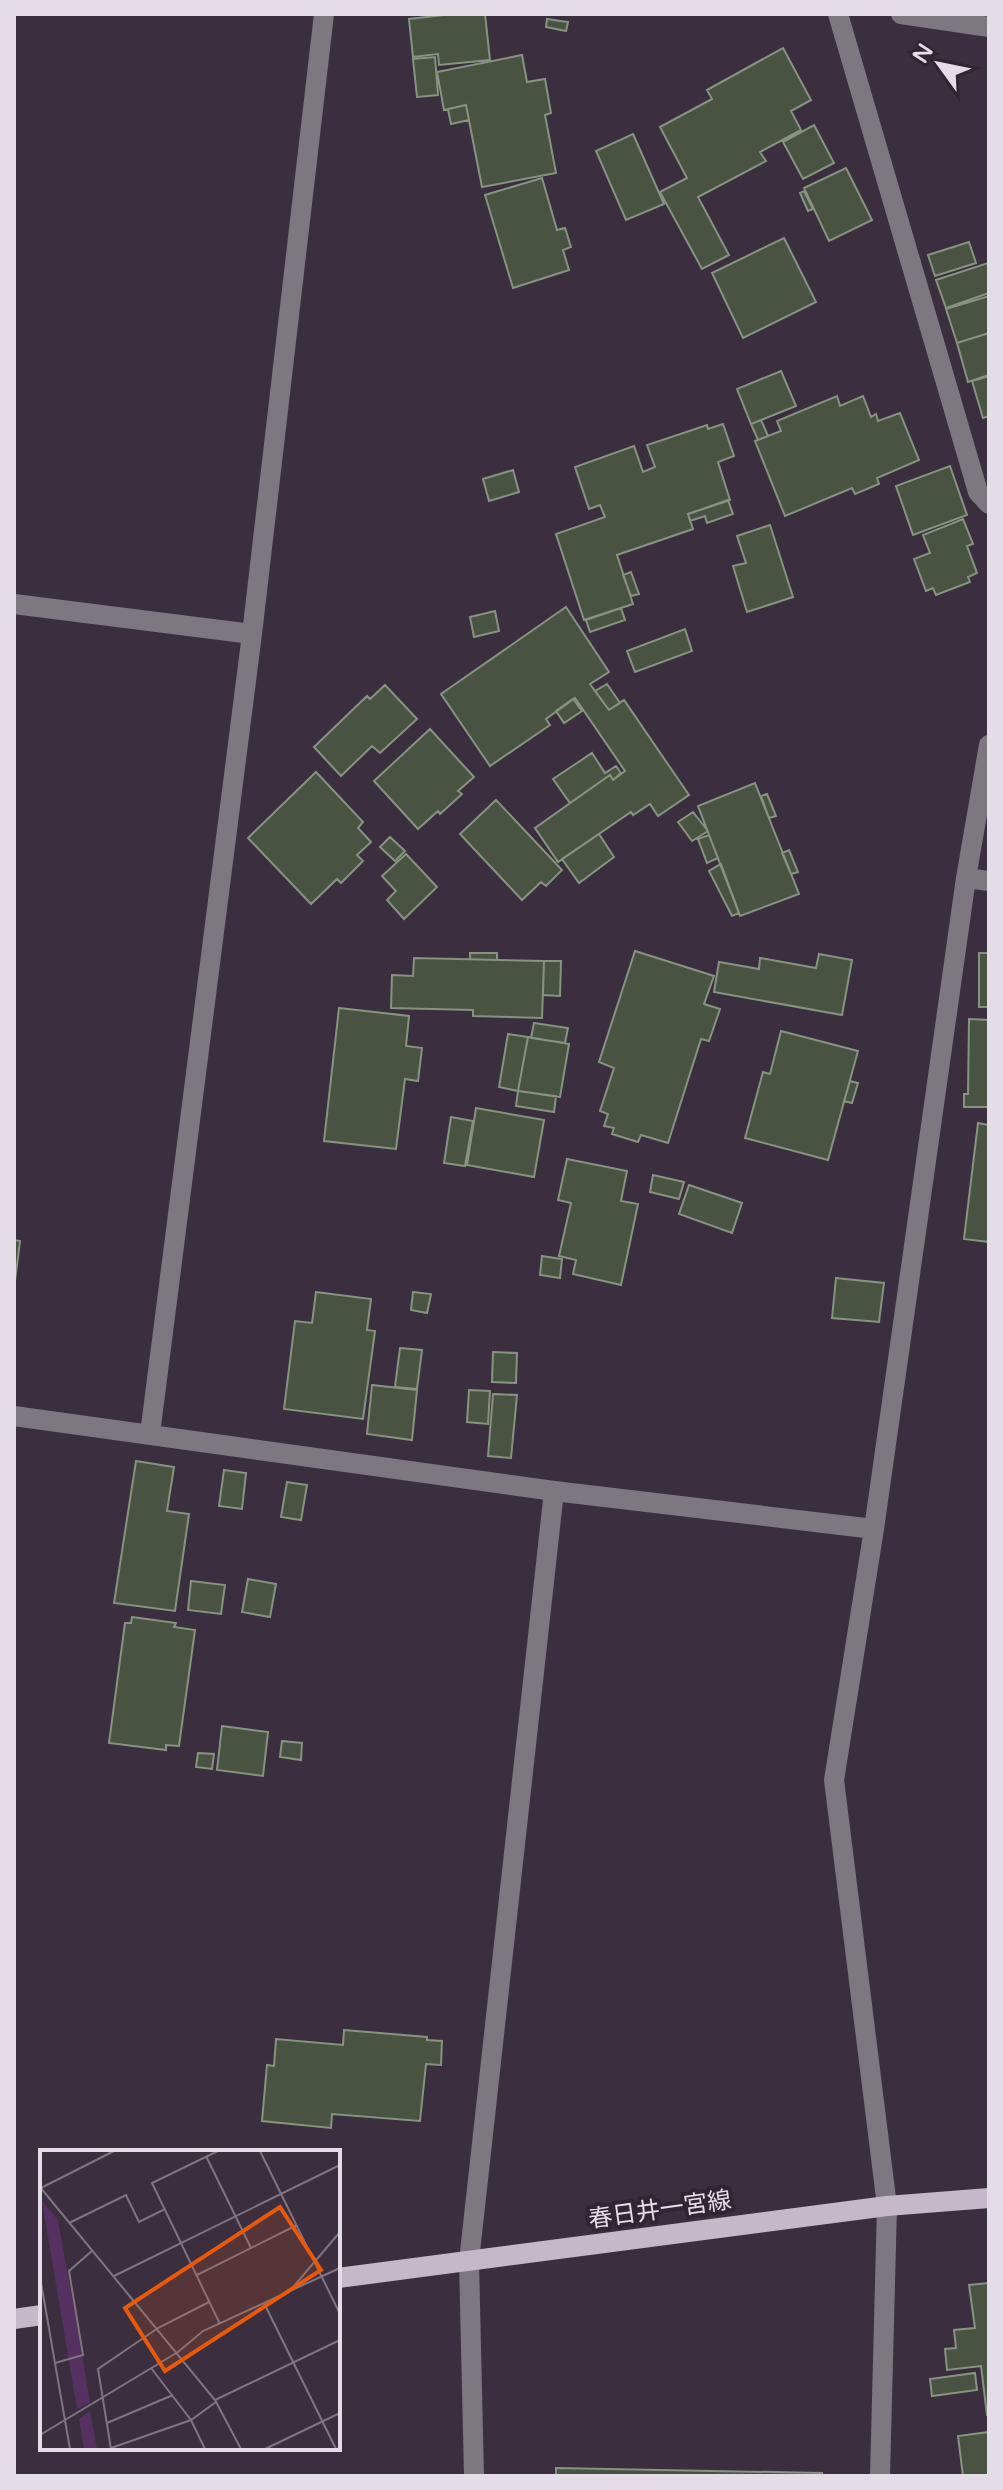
<svg xmlns="http://www.w3.org/2000/svg" width="1003" height="2490" font-family="'Varela Round','Noto Sans JP',sans-serif">
	<style>
		.building { fill: #485342; stroke: #869380; stroke-width: 2 }
		.lines { fill: none; stroke-linecap: round; stroke-linejoin: round }
		.minor { stroke: #7d777f; stroke-width: 20 }
		.major { stroke: #c5b9c9; stroke-width: 20 }
		.labels { text-anchor: middle; dominant-baseline: central; stroke-width: 8; stroke-linejoin: round; paint-order: stroke }
		.street-label { font-size: 24px; fill: #e4dce6; stroke: #312534 }
		.inset-road { fill: none; stroke: #7f7482; stroke-width: 2 }
		.view { fill: #e8590c; fill-opacity: 0.15; stroke: #e8590c; stroke-width: 4 }
		.inset-edge { fill: none; stroke: #e4dce6; stroke-width: 4 }
	</style>
	<rect width="100%" height="100%" fill="#3b2f3f"/>
	<path class="building" d="M453,14H485L490,60L439,65L438,54L413,57L409,19Z
		M547,19L568,22L566,31L546,27Z
		M783,48L811,100L791,111L801,130L760,152L766,161L698,197L729,255L702,269L660,192L687,178L660,127L712,99L707,90Z
		M522,55L527,82L545,79L551,113L545,115L556,173L482,187L466,105L444,110L437,72Z
		M435,57L438,95L417,97L413,59Z
		M466,105L469,120L451,124L448,109Z
		M814,125L834,163L803,179L783,142Z
		M633,134L664,204L626,220L596,151Z
		M846,168L872,220L829,241L804,188Z
		M542,178L557,230L565,228L571,247L563,250L569,270L513,288L485,195Z
		M804,191L813,209L808,211L800,193Z
		M784,238L816,302L743,338L712,273Z
		M969,242L976,263L935,276L928,255Z
		M988,263L989,293L946,308L936,280Z
		M989,296V333L957,343L946,309Z
		M989,333V375L968,382L957,343Z
		M781,371L796,406L751,424L737,389Z
		M989,376V416L983,418L972,381Z
		M837,396L840,406L863,396L871,417L876,414L878,421L900,413L919,460L877,478L879,484L855,494L852,488L785,516L755,441L781,431L777,421Z
		M761,420L768,436L758,440L751,424Z
		M723,424L734,456L718,462L730,500L688,514L693,529L617,555L633,604L584,620L556,534L605,517L600,505L589,509L575,467L634,446L643,472L655,467L647,445L707,425L708,429Z
		M950,466L967,515L913,535L896,486Z
		M513,470L519,492L489,501L483,479Z
		M728,500L733,514L707,523L705,516L690,521L688,514Z
		M963,519L973,544L967,546L977,573L968,577L970,582L936,595L933,588L926,591L914,559L930,553L923,535Z
		M770,525L793,597L747,612L733,566L746,563L737,536Z
		M631,572L639,594L631,596L623,575Z
		M566,607L609,672L590,684L609,710L624,700L689,795L658,816L650,804L633,815L631,812L558,862L535,828L610,775L613,780L625,771L575,698L546,719L550,725L490,766L441,694Z
		M621,608L625,620L590,632L586,620Z
		M495,611L499,631L474,637L470,617Z
		M685,629L692,651L635,672L627,651Z
		M607,684L620,703L609,710L595,691Z
		M385,685L417,719L380,753L372,746L341,776L314,747L367,696L370,699Z
		M573,699L582,711L564,723L556,711Z
		M430,729L474,777L458,791L462,794L440,814L438,811L418,829L374,781Z
		M592,753L605,773L616,766L621,773L613,780L610,775L570,803L553,779Z
		M316,772L363,822L358,828L371,842L357,855L363,861L341,883L337,879L311,904L248,838Z
		M755,783L799,894L740,916L698,806Z
		M767,794L776,816L769,818L761,796Z
		M496,800L562,870L546,886L541,882L522,900L460,834Z
		M693,812L708,831L692,841L678,822Z
		M599,834L614,857L579,883L562,859Z
		M709,835L718,858L707,863L698,839Z
		M390,837L405,851L395,861L380,847Z
		M789,850L798,872L791,874L782,853Z
		M406,854L437,887L404,919L387,900L396,891L382,876Z
		M721,864L739,913L732,916L709,871Z
		M635,951L714,976L704,1004L720,1009L709,1041L701,1039L668,1143L641,1135L638,1142L612,1134L614,1128L604,1126L608,1114L600,1111L614,1068L599,1062Z
		M470,953H497V960H470Z
		M979,953H989V1007H979Z
		M819,954L852,960L842,1015L714,992L719,962L759,969L760,958L816,968Z
		M414,958L544,961L542,1018L473,1016V1010L391,1008L392,975L413,976Z
		M544,961H561L560,996L543,995Z
		M339,1008L409,1016L406,1046L422,1048L418,1081L405,1079L396,1149L324,1141Z
		M969,1019L989,1020V1107H964V1094H968Z
		M534,1023L568,1028L565,1043L531,1038Z
		M781,1031L858,1051L828,1160L745,1138L763,1072L770,1074Z
		M508,1034L528,1037L518,1091L499,1087Z
		M528,1037L569,1044L560,1097L518,1091Z
		M850,1081L858,1083L852,1103L844,1101Z
		M518,1091L556,1096L554,1112L516,1106Z
		M476,1108L544,1120L534,1177L467,1165Z
		M451,1117L473,1121L465,1166L444,1163Z
		M978,1123L989,1125V1242L964,1239Z
		M567,1159L627,1171L621,1201L638,1204L621,1285L573,1274L576,1260L559,1256L571,1203L558,1200Z
		M653,1175L684,1182L679,1199L650,1192Z
		M689,1185L742,1203L732,1233L679,1214Z
		M14,1240L20,1241L14,1289Z
		M542,1256L562,1259L560,1278L540,1275Z
		M836,1278L884,1283L879,1322L832,1318Z
		M316,1292L371,1299L367,1330L375,1331L363,1419L284,1409L295,1321L312,1323Z
		M413,1292L431,1294L427,1313L411,1310Z
		M400,1348L422,1350L417,1389L395,1387Z
		M493,1352L517,1353L516,1383L492,1382Z
		M372,1385L417,1390L412,1440L367,1434Z
		M469,1390L490,1391L488,1424L467,1422Z
		M493,1394L517,1395L511,1458L488,1456Z
		M136,1461L174,1467L167,1511L189,1514L175,1611L114,1603Z
		M224,1470L246,1473L242,1509L219,1506Z
		M287,1482L307,1485L301,1520L281,1517Z
		M248,1579L276,1584L270,1617L242,1612Z
		M191,1581L225,1585L221,1614L188,1610Z
		M132,1617L176,1623L174,1627L195,1630L179,1746L166,1745V1750L109,1743L125,1623H131Z
		M222,1726L268,1732L263,1776L217,1770Z
		M282,1741L302,1743L301,1760L280,1757Z
		M198,1753L214,1754L212,1769L196,1767Z
		M344,2030L427,2037V2040L442,2041L441,2065L426,2064L420,2121L332,2114L331,2128L262,2121L267,2065L274,2066L276,2039L343,2045Z
		M989,2283V2415H987L981,2366L947,2370L945,2349L956,2348L954,2330L975,2328L969,2285Z
		M975,2373L977,2390L932,2396L930,2379Z
		M989,2432V2476H963L958,2436Z
		M556,2468L822,2473V2476H556Z"/>
	<g class="lines">
		<path class="minor" d="M838,14L978,492L989,504
			M901,14L989,27
			M14,604L252,634
			M966,878L989,881
			M14,1416L554,1491L874,1529
			M150,1434L252,634L324,14
			M474,2476L469,2261L554,1491
			M880,2476L887,2206L834,1780L874,1529L966,878L989,745"/>
		<path class="major" d="M338,2278L887,2206L989,2198
			M14,2319L42,2315"/>
	</g>
	<g class="labels">
		<g class="street-label">
			<text transform="translate(660 2210) rotate(-8)">春日井一宮線</text>
		</g>
	</g>
	<g transform="translate(40 2150)">
		<rect width="300" height="300" fill="#3b2f3f"/>
		<path d="M2,51L18,70L44,215L50,253L37,259ZM50,261L57,299H44L39,269Z" fill="#553060"/>
		<path class="inset-road" d="M1,1V38M178,1L112,33L180,174M220,1L300,164M166,6L211,98M0,37L175,250L201,299M1,38L74,1M29,73L86,45L99,72L125,59M157,125L257,75M74,126L300,15M0,127L30,299M248,143L300,82M224,153L296,299M15,213L43,205L29,121L53,100M111,218L151,270L165,299M175,250L300,190M67,273L133,245M0,285L138,202L163,181L300,118M71,298L151,270L176,252M71,299L58,219L118,178L169,152M225,299L300,263"/>
		<path class="view" d="M240,57L281,120L125,221L85,158Z"/>
		<rect width="300" height="300" class="inset-edge"/>
	</g>
	<rect width="1003" height="2490" fill="none" stroke="#e4dce6" stroke-width="32"/>
	<g transform="translate(939 64) rotate(303)" stroke="#312534" stroke-width="6" paint-order="stroke">
	<path d="M0-6L14 30L0 20L-14 30Z" fill="#e4dce6"/>
	<text y="-12" font-size="22" font-weight="bold" text-anchor="middle" fill="#e4dce6">N</text>
	</g>
</svg>
